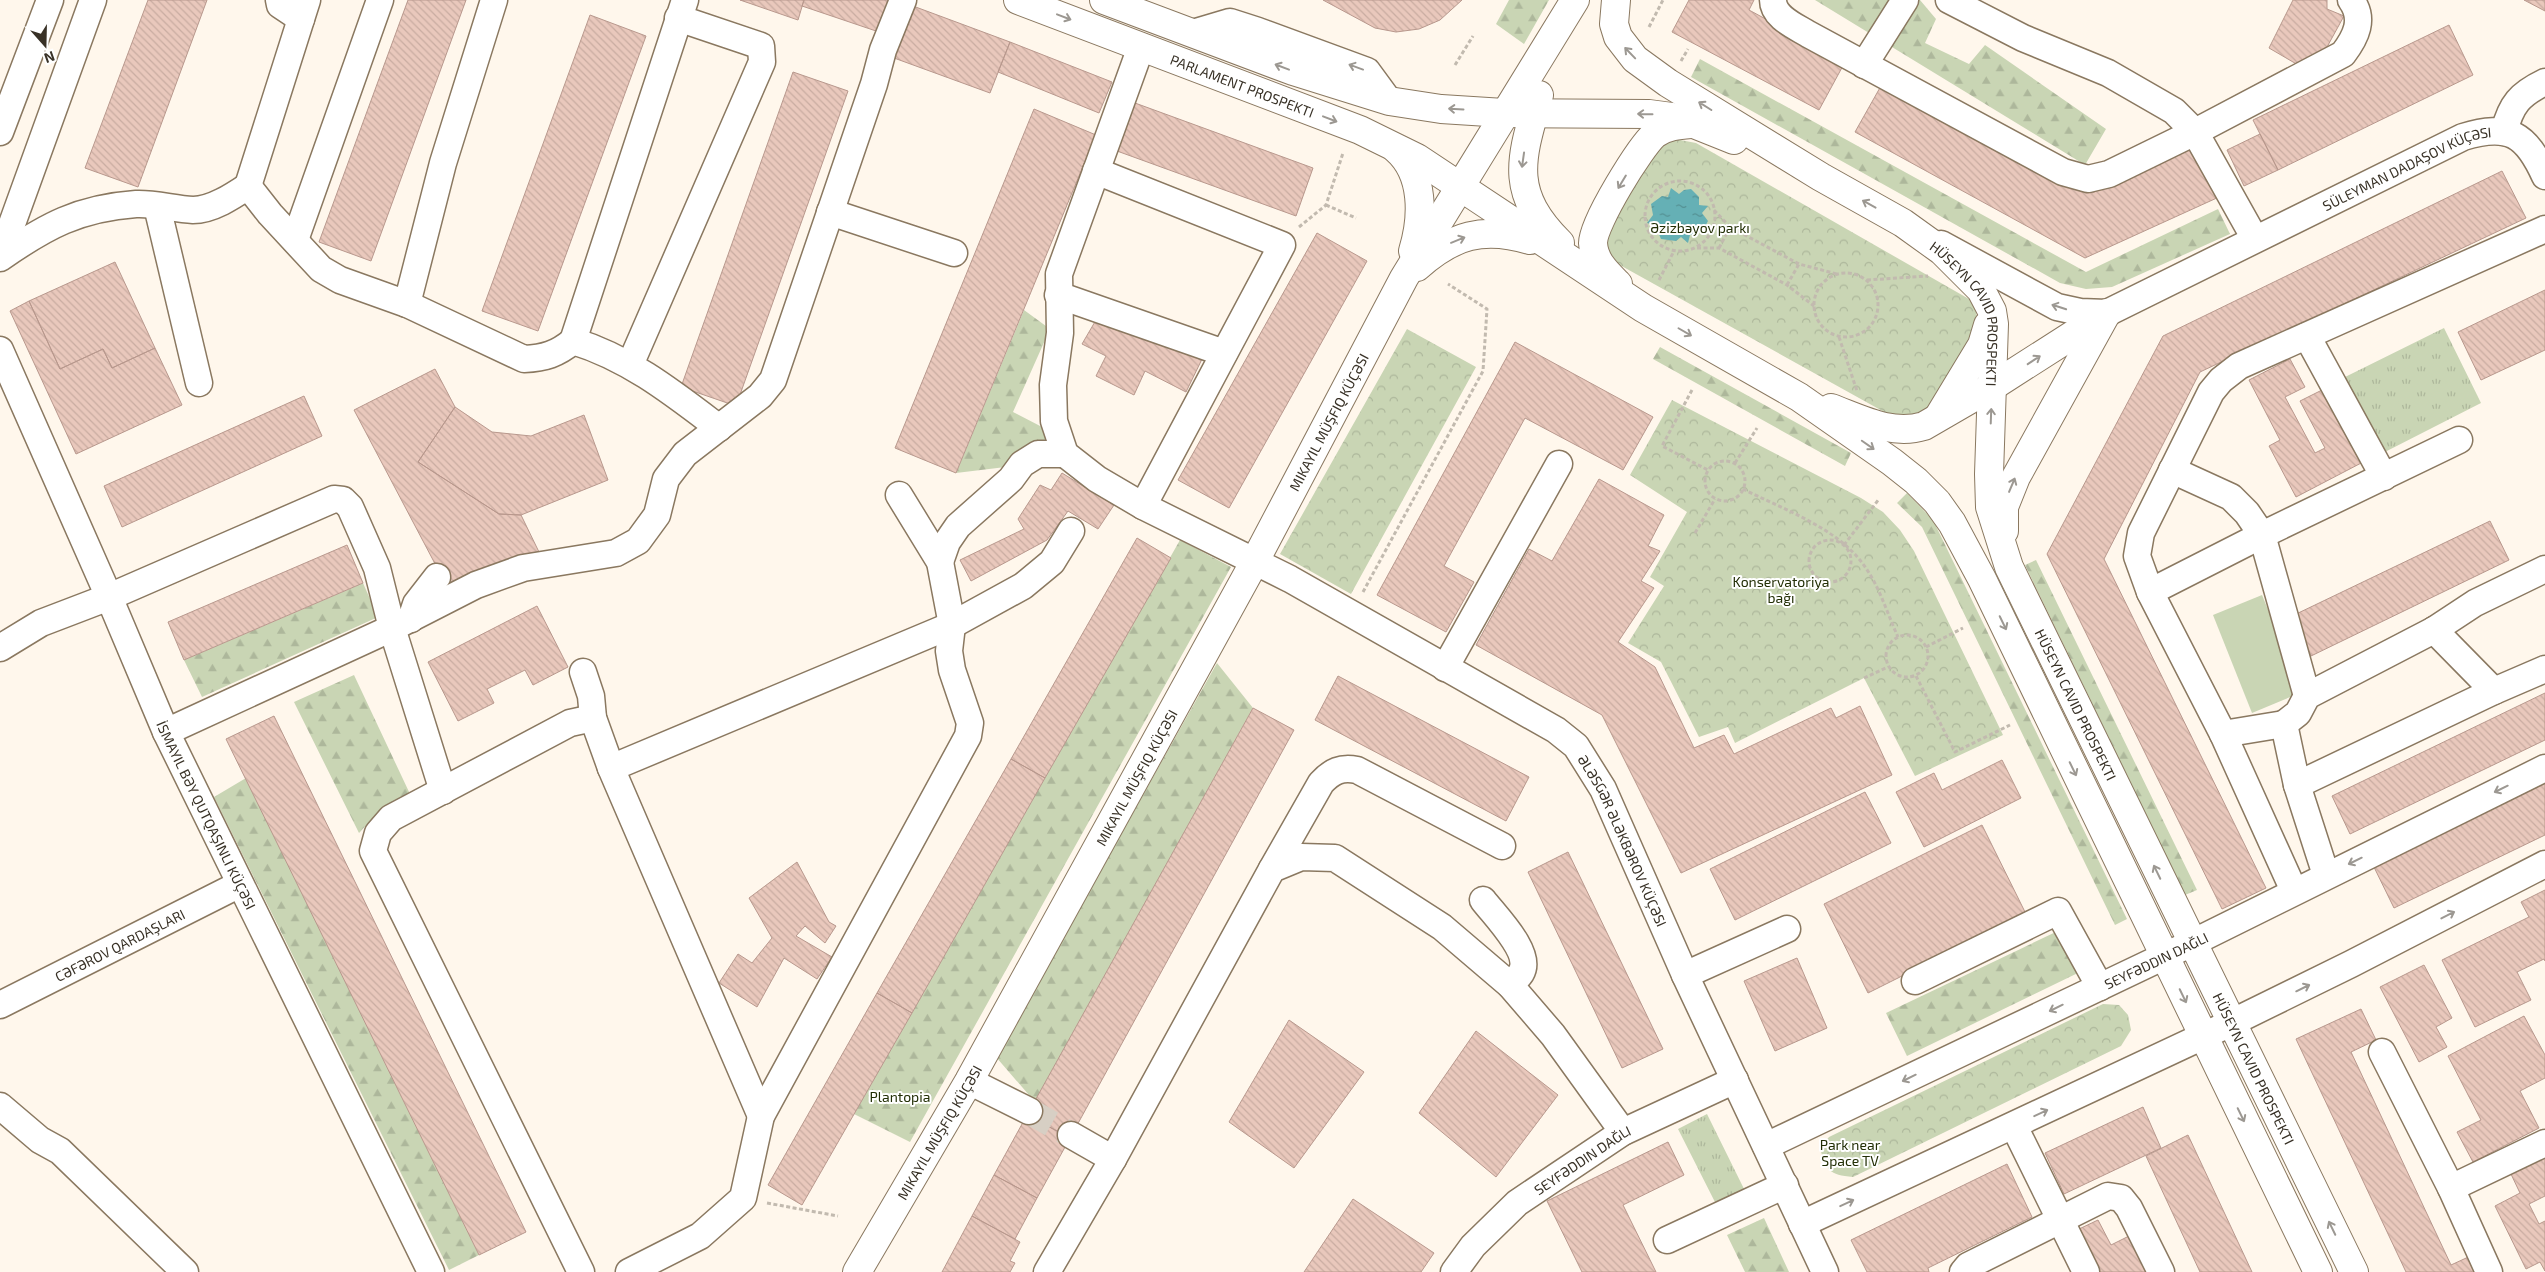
<svg xmlns="http://www.w3.org/2000/svg" width="2545" height="1272" font-family="'Exo 2',sans-serif">
	<style>
		.grass { fill: url(#grass-tufts) }
		.forest { fill: url(#forest-firs) }
		.park { fill: url(#park-crowns) }
		.garden { fill: #c9d5b4 }
		.water { fill: url(#water-ripples) }
		.building { fill: url(#building-back-hatch); stroke: #b8988d }
		.lines { fill: none; stroke-linecap: round; stroke-linejoin: round }
		.minor-tunnel { stroke: #d7cfc4; stroke-width: 26; stroke-dasharray: 26 13; stroke-linecap: butt }
		.minor-casing { stroke: #8a7860; stroke-width: 29 }
		.major-casing { stroke: #8a7860; stroke-width: 30 }
		.path { stroke: #c2baaf; stroke-width: 3; stroke-dasharray: 4 2.5; stroke-linecap: butt }
		.minor { stroke: #fff; stroke-width: 26 }
		.major { stroke: #fff; stroke-width: 28 }
		.oneway { stroke: #9c9892 }
		.labels { text-anchor: middle; dominant-baseline: central; stroke-width: 4; stroke-linejoin: round; paint-order: stroke }
		.street-label { font-size: 14px; fill: #383126; stroke: #fff }
		.park-label { font-size: 14px; fill: #222e05; stroke: #fff }
	</style>
	<defs>
		<pattern id="grass-tufts" width="24" height="20" patternUnits="userSpaceOnUse" patternTransform="scale(1.25)"><rect width="24" height="20" fill="#c9d5b4"/><path d="M3 7l-1-3M5 7V3M7 7l1-3M15 17l-1-3M17 17v-4M19 17l1-3" fill="none" stroke="#adb79b"/></pattern>
		<pattern id="forest-firs" width="22" height="20" patternUnits="userSpaceOnUse" patternTransform="scale(1.25)"><rect width="22" height="20" fill="#c9d5b4"/><path d="M5 1l3.5 6h-7zM16 11l3.5 6h-7z" fill="#adb79b"/></pattern>
		<pattern id="park-crowns" width="20" height="18" patternUnits="userSpaceOnUse" patternTransform="scale(1.25)"><rect width="20" height="18" fill="#c9d5b4"/><path d="M2 6a3 3 0 1 1 6 0M12 15a3 3 0 1 1 6 0" fill="none" stroke="#adb79b"/></pattern>
		<pattern id="water-ripples" width="26" height="14" patternUnits="userSpaceOnUse" patternTransform="scale(1.25)"><rect width="26" height="14" fill="#65b0b5"/><path d="M2 4q2-2 4 0t4 0M15 11q2-2 4 0t4 0" fill="none" stroke="#549093"/></pattern>
		<pattern id="building-back-hatch" width="6" height="6" patternUnits="userSpaceOnUse" patternTransform="scale(1.25)"><rect width="6" height="6" fill="#e9c8bc"/><path d="M-1 5l2 2M0 0l6 6M5-1l2 2" fill="none" stroke="#c9aca1"/></pattern>
	</defs>
	<rect width="100%" height="100%" fill="#fff7ec"/>
	<path class="grass" d="M2444,328L2481,403L2381,454L2341,379Z
		M1707,1114L1748,1197L1719,1210L1678,1129Z"/>
	<path class="forest" d="M1509,0H1549L1524,44L1496,24Z
		M1815,0H1920L1936,19L1925,43L1969,64L1985,45L2106,129L2085,165Z
		M1700,59L2086,272L2218,209L2230,234L2112,287L2086,289L2060,283L1691,77Z
		M1024,310L1050,329L1013,412L1044,428L1056,461L956,473Z
		M1660,347L1851,453L1845,466L1653,359Z
		M1907,493L1933,520L2127,919L2115,925L1922,527L1897,503Z
		M1180,540L1231,567L910,1142L854,1114Z
		M2036,560L2197,890L2185,895L2025,565Z
		M363,583L378,617L202,697L184,660Z
		M1217,663L1253,708L1035,1102L996,1057Z
		M354,675L410,794L384,806L359,833L294,702Z
		M246,778L479,1255L449,1270L214,797Z
		M2060,930L2082,971L1907,1056L1886,1013Z
		M1764,1218L1789,1272H1745L1727,1235Z"/>
	<path class="park" d="M1675,139L1696,143L1969,299L1976,310L1978,330L1931,409L1920,415L1895,418L1618,264L1607,249L1605,239L1653,151L1659,145Z
		M1407,329L1476,367L1351,594L1280,554Z
		M1672,400L1861,498L1883,512L1900,530L1914,551L2003,735L1915,776L1864,678L1735,743L1728,727L1699,737L1661,662L1628,643L1664,586L1650,577L1687,512L1630,475Z
		M2103,1004L2119,1005L2128,1015L2131,1030L2121,1046L1853,1177C1829,1175 1826,1170 1820,1148L1829,1137Z"/>
	<path class="garden" d="M2262,595L2302,692L2252,713L2213,615Z"/>
	<path class="water" d="M1671,188L1679,194L1684,190L1691,189L1699,197V205L1708,206L1702,213L1708,221L1702,232L1690,235L1688,243L1681,237L1676,241L1661,239L1655,225L1647,223L1653,215L1651,204L1662,196L1668,197Z"/>
	<path class="building" d="M148,0H207L138,187L85,168Z
		M408,0H466L371,261L319,242Z
		M740,0H804L798,20Z
		M804,0H893L882,33L802,6Z
		M1323,0H1462L1440,20L1419,29L1396,32L1375,28Z
		M1689,0H1754L1749,10L1845,62L1819,110L1672,32Z
		M2293,0H2327V9L2344,16L2321,58L2305,69L2269,48Z
		M2524,0H2545V11Z
		M913,6L1010,42L990,93L894,58Z
		M590,15L646,36L538,331L482,311Z
		M2449,25L2473,75L2278,170L2253,120Z
		M1010,42L1112,82L1099,113L998,72Z
		M793,72L848,91L736,406L681,387Z
		M1886,77L2092,193L2194,147L2219,197L2085,258L1855,132Z
		M1135,103L1313,168L1296,216L1117,151Z
		M1034,109L1096,135L956,473L895,448Z
		M2260,134L2278,170L2244,186L2227,150Z
		M2502,171L2526,218L2200,372L2104,559L2266,888L2222,909L2047,554L2163,336Z
		M1317,233L1367,261L1229,508L1178,480Z
		M115,262L155,348L112,368L103,349L60,369L29,301Z
		M2545,290V350L2481,380L2458,332Z
		M29,301L60,369L103,349L112,368L155,348L182,405L76,454L10,311Z
		M1096,320L1204,355L1186,392L1145,371L1134,395L1096,376L1106,356L1082,344Z
		M1515,342L1653,417L1623,470L1525,418L1444,566L1474,582L1446,632L1377,595Z
		M2290,359L2305,387L2285,397L2315,453L2325,448L2300,401L2326,388L2365,461L2296,497L2269,446L2280,440L2249,380Z
		M435,369L455,407L418,462L499,514L521,515L539,552L452,596L354,410Z
		M304,396L322,436L122,527L104,486Z
		M455,407L492,432L531,436L584,415L608,480L521,515L499,514L418,462Z
		M1062,473L1114,505L1098,529L1068,511L1047,540L971,581L960,560L1024,529L1018,519L1040,485L1051,490Z
		M1599,479L1664,515L1648,546L1660,551L1641,581L1654,588L1618,642L1655,667L1694,748L1724,735L1734,754L1831,708L1836,718L1860,706L1892,775L1681,873L1602,715L1476,645L1529,549L1552,561Z
		M2490,521L2509,560L2311,656L2292,616Z
		M1137,538L1171,558L1045,778L1011,759Z
		M347,545L363,583L184,660L168,622Z
		M537,606L568,667L533,685L525,670L487,689L494,703L458,721L428,662Z
		M1338,676L1529,777L1506,821L1315,720Z
		M2545,693V740L2350,834L2332,796Z
		M1253,708L1294,730L1070,1138L1027,1115Z
		M274,716L526,1232L479,1255L226,739Z
		M1011,759L1045,778L912,1013L877,993Z
		M2002,760L2021,798L1924,847L1896,792L1934,773L1942,790Z
		M2545,779V835L2394,908L2372,863Z
		M1865,792L1891,843L1735,920L1710,869Z
		M1982,825L2026,914L1868,993L1824,904Z
		M1568,852L1663,1049L1622,1068L1528,872Z
		M797,862L829,922L836,926L825,943L805,926L796,936L832,957L817,979L784,958L757,1007L719,983L738,954L752,963L772,938L749,898Z
		M2545,890V961L2544,959L2517,972L2531,1000L2475,1027L2442,960L2529,917L2521,902Z
		M1797,958L1827,1028L1775,1051L1744,981Z
		M2424,965L2452,1018L2436,1027L2447,1047L2419,1062L2380,987Z
		M877,993L912,1013L802,1205L768,1185Z
		M2361,1009L2376,1040L2351,1052L2451,1265L2477,1253L2486,1272H2406L2296,1039Z
		M2524,1016L2545,1055V1078L2520,1091L2539,1128L2473,1162L2457,1132L2481,1120L2448,1056Z
		M1289,1020L1364,1072L1294,1168L1229,1122Z
		M1476,1031L1558,1095L1496,1177L1419,1113Z
		M2143,1107L2161,1148L2064,1194L2045,1153Z
		M1027,1115L1070,1138L1037,1198L994,1175Z
		M2188,1135L2252,1272H2200L2146,1156Z
		M1668,1142L1684,1175L1623,1205L1656,1272H1582L1547,1201Z
		M2545,1155V1196L2529,1204L2539,1224L2545,1221V1271L2540,1262L2526,1269L2495,1206L2520,1193L2510,1172Z
		M2007,1164L2032,1217L1928,1268L1929,1272H1867L1851,1240Z
		M994,1175L1037,1198L1015,1239L972,1216Z
		M1353,1199L1434,1253L1421,1272H1304Z
		M972,1216L1020,1242L1010,1261L1015,1263L1010,1272H942Z
		M2098,1220L2111,1245L2129,1236L2147,1272H2098L2077,1230Z"/>
	<g class="lines">
		<path class="minor-tunnel" d="M1029,1111L1071,1135"/>
		<g class="minor-casing">
			<g id="minor">
				<path d="M279,0L280,5L301,19"/>
				<path d="M1773,0C1773,17 1795,26 1808,34L2063,172L2088,179L2109,174L2195,132L2343,54C2356,37 2365,19 2351,0"/>
				<path d="M1949,0L2023,38L2108,73L2174,111L2195,132L2255,239"/>
				<path d="M1193,33L1230,22L1258,31L1367,71L1389,101"/>
				<path id="s1" d="M1141,47L1059,274L1060,333L1053,385L1054,421L1065,454L1097,479L1143,506L1290,579L1556,730L1576,746L1603,789L1685,975L1825,1272"/>
				<path d="M1864,65L1905,0"/>
				<path d="M0,132L50,0"/>
				<path d="M2504,132C2511,104 2520,94 2545,82"/>
				<path d="M1096,171L1282,245L1143,506"/>
				<path d="M248,186L307,0"/>
				<path d="M157,206L199,383"/>
				<path d="M830,212L954,253"/>
				<path d="M295,240L380,0"/>
				<path id="s2" d="M1941,244L2057,307L2080,312L2107,313L2463,137C2509,123 2526,134 2545,176"/>
				<path d="M0,257L93,0"/>
				<path d="M0,258C46,226 79,208 136,204C154,203 174,209 193,210C212,210 233,196 248,186L270,214L321,269L340,280L407,304L524,359C545,358 557,354 573,341C629,358 673,393 719,428"/>
				<path d="M1058,295L1224,353"/>
				<path d="M407,304L443,163L494,0"/>
				<path d="M2307,336L2384,477"/>
				<path d="M573,341L685,0"/>
				<path id="s3" d="M0,350L109,597L166,732L431,1272"/>
				<path d="M630,365L762,62L761,46L678,18"/>
				<path d="M2172,470L2231,497L2247,513L2262,535L2307,696"/>
				<path d="M940,562L947,542L958,526L1011,479L1022,464L1038,454H1065"/>
				<path d="M2150,592L2262,535L2459,440"/>
				<path d="M411,619L416,604L437,577"/>
				<path d="M2434,630L2494,691"/>
				<path d="M0,648L41,623L109,597L334,499L343,500L350,507L377,568L392,628L443,791"/>
				<path d="M1445,668L1559,464"/>
				<path d="M583,672L591,696L593,718L611,768L761,1116"/>
				<path d="M166,732L392,628L476,585L523,568L616,553L638,541L657,515L666,479L685,454L760,396L773,380L874,84L883,50L903,0"/>
				<path d="M2223,734L2284,724"/>
				<path d="M611,768L952,625L1023,586L1052,562L1071,531"/>
				<path d="M2297,785L2284,724L2298,713L2307,696L2434,630L2475,603L2545,569"/>
				<path d="M1272,869L1321,783C1332,771 1341,767 1357,770L1502,846"/>
				<path d="M2326,875L2297,785L2494,691L2545,669"/>
				<path d="M2294,891L2223,734L2150,592L2137,556L2141,533L2211,392L2221,380L2239,366L2545,229"/>
				<path d="M1483,900C1495,916 1533,953 1521,973C1518,978 1513,981 1510,985"/>
				<path d="M1685,975L1787,929"/>
				<path d="M1915,981L2058,911L2100,987"/>
				<path id="s4" d="M0,1005L240,884"/>
				<path d="M2382,1052L2451,1188L2489,1272"/>
				<path d="M969,1081L1029,1111"/>
				<path d="M0,1106L40,1140L60,1151L185,1272"/>
				<path d="M2014,1126L2086,1272"/>
				<path d="M1071,1135L1113,1159"/>
				<path id="s5" d="M1766,1146L2192,943L2545,768"/>
				<path d="M2451,1188L2545,1143"/>
				<path d="M1802,1224L2231,1023L2351,964L2545,864"/>
				<path d="M1667,1240L1785,1185"/>
				<path d="M581,1272L373,851L378,833L391,818L570,723L593,718"/>
				<path d="M629,1272L700,1236L743,1198L761,1116L968,736L970,723L952,670L949,651L952,625L940,562L899,495"/>
				<path d="M1047,1272L1113,1159L1272,869L1301,857L1335,858L1442,927L1510,985L1553,1035L1623,1132"/>
				<path id="s6" d="M1454,1272L1473,1246L1517,1203L1623,1132L1735,1080"/>
				<path d="M1963,1272L1968,1266L2108,1196L2121,1198L2129,1208L2161,1272"/>
			</g>
		</g>
		<g class="major-casing">
			<g id="major">
				<path id="s7" d="M1018,0L1360,130L1417,158L1643,308L1799,397L1892,462L1916,481L1937,502L1952,523L1982,579L2318,1272"/>
				<path d="M1104,0L1293,71L1389,101L1441,109L1504,113L1649,114L1679,118L1734,140"/>
				<path id="s8" d="M1616,0L1614,24L1618,37L1635,59L1668,83L1821,177L1903,223L1942,251L1981,290L1992,311L1994,324L1989,474L1990,507L2009,567L2354,1272"/>
				<path d="M1539,95C1521,159 1508,191 1560,243"/>
				<path d="M1396,149C1425,174 1423,218 1413,251"/>
				<path d="M1417,267C1453,235 1483,226 1530,240"/>
				<path d="M1618,284C1606,272 1594,261 1593,243C1593,223 1640,147 1655,134C1666,126 1679,125 1691,124"/>
				<path d="M1831,408C1861,419 1892,436 1924,426L1993,386L2107,313"/>
				<path d="M1939,416L1982,345L1988,325"/>
				<path d="M2004,531V507L2016,477L2105,316"/>
				<path id="s9" d="M857,1272L969,1081L1255,561L1404,278L1575,0"/>
			</g>
		</g>
		<path class="path" d="M1649,27L1663,0
			M1681,61L1688,49
			M1455,65L1473,36
			M1645 216a35 35 0 1 1 70 0a35 35 0 1 1-70 0Z
			M1326,205L1356,218
			M1714,210L1730,227L1799,264L1837,274
			M1299,227L1326,205L1343,153
			M1697,248H1719L1787,285L1814,306
			M1719,248L1730,227
			M1814 305a32 32 0 1 1 64 0a32 32 0 1 1-64 0Z
			M1659,280L1674,251
			M1867,280L1928,276
			M1787,285L1799,264
			M1839,337L1857,391
			M1692,390L1662,446L1708,470
			M1705 481a20 20 0 1 1 40 0a20 20 0 1 1-40 0Z
			M1735,463L1757,428
			M1743,489C1782,509 1836,527 1863,564C1879,585 1887,613 1898,637
			M1695,533L1715,499
			M1809 561a21 21 0 1 1 42 0a21 21 0 1 1-42 0Z
			M1844,545L1879,499
			M1363,592L1483,371L1487,309L1448,284
			M1886 656a21 21 0 1 1 42 0a21 21 0 1 1-42 0Z
			M1926,647L1963,628
			M1916,676L1955,752L2010,725
			M1864,678L1888,667
			M767,1203L838,1216"/>
		<use href="#minor" class="minor"/>
		<use href="#major" class="major"/>
	</g>
	<defs><path id="oneway-shaft" d="M-6 0H5M1.5-3L5.5 0L1.5 3" fill="none" stroke-width="1.6" stroke-linecap="round" stroke-linejoin="round" transform="scale(1.25)"/></defs>
	<g class="oneway">
		<use href="#oneway-shaft" transform="translate(1064 17) rotate(21)"/>
		<use href="#oneway-shaft" transform="translate(1630 53) rotate(-134)"/>
		<use href="#oneway-shaft" transform="translate(1282 67) rotate(-159)"/>
		<use href="#oneway-shaft" transform="translate(1356 67) rotate(-160)"/>
		<use href="#oneway-shaft" transform="translate(1705 106) rotate(-148)"/>
		<use href="#oneway-shaft" transform="translate(1456 109) rotate(-177)"/>
		<use href="#oneway-shaft" transform="translate(1645 114) rotate(-179)"/>
		<use href="#oneway-shaft" transform="translate(1330 119) rotate(21)"/>
		<use href="#oneway-shaft" transform="translate(1523 160) rotate(98)"/>
		<use href="#oneway-shaft" transform="translate(1622 182) rotate(121)"/>
		<use href="#oneway-shaft" transform="translate(1869 204) rotate(-151)"/>
		<use href="#oneway-shaft" transform="translate(1458 240) rotate(-22)"/>
		<use href="#oneway-shaft" transform="translate(2059 307) rotate(-162)"/>
		<use href="#oneway-shaft" transform="translate(1685 332) rotate(30)"/>
		<use href="#oneway-shaft" transform="translate(2034 360) rotate(-33)"/>
		<use href="#oneway-shaft" transform="translate(1991 416) rotate(-88)"/>
		<use href="#oneway-shaft" transform="translate(1868 445) rotate(35)"/>
		<use href="#oneway-shaft" transform="translate(2012 485) rotate(-67)"/>
		<use href="#oneway-shaft" transform="translate(2003 623) rotate(64)"/>
		<use href="#oneway-shaft" transform="translate(2073 769) rotate(64)"/>
		<use href="#oneway-shaft" transform="translate(2501 789) rotate(154)"/>
		<use href="#oneway-shaft" transform="translate(2355 861) rotate(154)"/>
		<use href="#oneway-shaft" transform="translate(2157 872) rotate(-116)"/>
		<use href="#oneway-shaft" transform="translate(2448 915) rotate(-27)"/>
		<use href="#oneway-shaft" transform="translate(2303 988) rotate(-26)"/>
		<use href="#oneway-shaft" transform="translate(2183 996) rotate(64)"/>
		<use href="#oneway-shaft" transform="translate(2056 1008) rotate(154)"/>
		<use href="#oneway-shaft" transform="translate(1909 1078) rotate(154)"/>
		<use href="#oneway-shaft" transform="translate(2041 1113) rotate(-25)"/>
		<use href="#oneway-shaft" transform="translate(2241 1115) rotate(64)"/>
		<use href="#oneway-shaft" transform="translate(1847 1203) rotate(-25)"/>
		<use href="#oneway-shaft" transform="translate(2332 1228) rotate(-116)"/>
	</g>
	<g class="labels">
		<g class="street-label">
			<text stroke="none"><textPath href="#s7" startOffset="240">PARLAMENT PROSPEKTI</textPath></text>
			<text stroke="none"><textPath href="#s2" startOffset="516">SÜLEYMAN DADAŞOV KÜÇƏSI</textPath></text>
			<text stroke="none"><textPath href="#s8" startOffset="499">HÜSEYN CAVID PROSPEKTI</textPath></text>
			<text stroke="none"><textPath href="#s9" startOffset="972">MIKAYIL MÜŞFIQ KÜÇƏSI</textPath></text>
			<text stroke="none"><textPath href="#s8" startOffset="919">HÜSEYN CAVID PROSPEKTI</textPath></text>
			<text stroke="none"><textPath href="#s9" startOffset="568">MIKAYIL MÜŞFIQ KÜÇƏSI</textPath></text>
			<text stroke="none"><textPath href="#s3" startOffset="509">İSMAYIL BƏY QUTQAŞINLI KÜÇƏSI</textPath></text>
			<text stroke="none"><textPath href="#s1" startOffset="1119">ƏLƏSGƏR ƏLƏKBƏROV KÜÇƏSI</textPath></text>
			<text stroke="none"><textPath href="#s4" startOffset="134">CƏFƏROV QARDAŞLARI</textPath></text>
			<text stroke="none"><textPath href="#s5" startOffset="432">SEYFƏDDIN DAĞLI</textPath></text>
			<text stroke="none"><textPath href="#s8" startOffset="1324">HÜSEYN CAVID PROSPEKTI</textPath></text>
			<text stroke="none"><textPath href="#s9" startOffset="162">MIKAYIL MÜŞFIQ KÜÇƏSI</textPath></text>
			<text stroke="none"><textPath href="#s6" startOffset="172">SEYFƏDDIN DAĞLI</textPath></text>
		</g>
		<g class="park-label">
			<text x="1700" y="227">Əzizbəyov parkı</text>
			<text x="1781" y="581">Konservatoriya<tspan x="1781" dy="16">bağı</tspan></text>
			<text x="900" y="1096">Plantopia</text>
			<text x="1850" y="1144">Park near<tspan x="1850" dy="16">Space TV</tspan></text>
		</g>
	</g>
	<g transform="translate(45 45) rotate(160)" stroke="#ffffff" stroke-width="4" paint-order="stroke">
	<path d="M0-4L9 19L0 12L-9 19Z" fill="#383126"/>
	<text y="-8" font-size="14" font-weight="bold" text-anchor="middle" fill="#383126">N</text>
	</g>
</svg>
